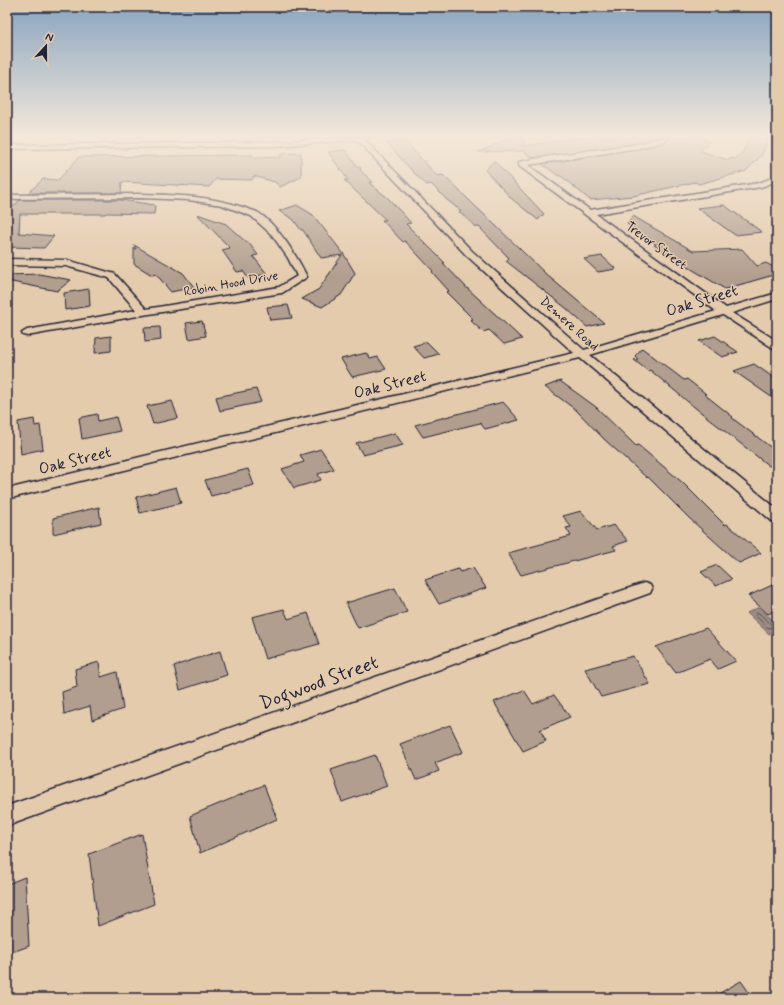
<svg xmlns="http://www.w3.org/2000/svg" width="784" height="1005" font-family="Mynerve,sans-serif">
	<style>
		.water { fill: #9c8d82; stroke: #6b6266 }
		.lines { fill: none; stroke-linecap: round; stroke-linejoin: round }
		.shore { stroke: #534d57; stroke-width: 1 }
		.building { fill: #b19e8e; stroke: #22223b }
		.street-casing { stroke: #22223b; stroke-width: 3 }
		.street { fill: #e4cbac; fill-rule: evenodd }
		.labels { text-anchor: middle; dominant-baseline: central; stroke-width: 3; stroke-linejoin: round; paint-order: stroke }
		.far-street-label { font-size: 13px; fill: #22223b; stroke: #e4cbac }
		.street-label { font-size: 16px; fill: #22223b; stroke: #e4cbac }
		.near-street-label { font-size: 19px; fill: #22223b; stroke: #e4cbac }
	</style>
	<rect width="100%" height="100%" fill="#e4cbac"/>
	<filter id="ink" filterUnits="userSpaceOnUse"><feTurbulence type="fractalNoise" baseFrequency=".025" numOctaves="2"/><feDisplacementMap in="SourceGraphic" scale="8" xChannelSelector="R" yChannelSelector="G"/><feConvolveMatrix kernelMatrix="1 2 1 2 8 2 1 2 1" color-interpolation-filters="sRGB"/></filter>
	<g filter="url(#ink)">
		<path class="water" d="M759,607L777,624V629L769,634L747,613Z"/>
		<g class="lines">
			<path class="shore" d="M756,613H759L772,625V627L768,628L756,616Z"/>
		</g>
		<path class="building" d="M513,137H523L524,146L584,137H660L633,144L533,158L524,151L478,152Z
			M670,137H708L704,140L710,141L700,151L728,160L731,158L735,159L743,152L750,137L768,139L762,155L746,171L699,184L695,182L633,196L590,200L561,176H559L542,164L638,149L663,143Z
			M405,141L437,176L443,175L548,276L604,323L587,327L566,308L506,261L509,258L479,227H476L459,212L461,211L447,200L431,184L427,185L413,172L387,143Z
			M345,150L358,167H360L361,171L373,182L369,183L388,198L411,223L406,224L445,263H443L466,287L522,339L504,344L489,330L483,332L470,320L473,319L446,292L449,291L432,272L433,271L405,241L403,242L382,220H386L344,180H348L328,152Z
			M301,153V177L280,187L275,182L254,176L252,180L216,179L209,187L122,182L121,193H28L43,179L58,180L79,157L253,155V158L281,157V154Z
			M494,161L544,214L538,220L512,199L485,170Z
			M20,200H121L155,205L154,214L106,213L105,214H20L19,233L54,236L44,248L7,247V212Z
			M297,205L313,215L343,253L355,273L341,295L322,307L302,299L319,289L342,255L321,258L303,230H301L293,219L279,211Z
			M724,205L762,232L735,235L697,208Z
			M197,214L226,224L246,242H248L258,255L253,256L267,274L248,278L243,271L237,272L222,250L230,248Z
			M633,216L693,251L742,249L757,266L766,263L777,269V274L725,289L673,258H675L654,245L656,244L627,224Z
			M134,245L183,273L194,287L171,292L156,274L152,275L134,264V248L136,249Z
			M602,256L616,269L598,272L584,259Z
			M39,274L71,280L57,291L7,281V275Z
			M89,289L90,306L65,310L64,293Z
			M288,305L292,318L270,320L267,307Z
			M202,321L206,336L189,339L186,323Z
			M160,327L161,340L145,342L144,328Z
			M111,336V351L95,353L96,338Z
			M715,336L738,352L722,357L699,341Z
			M427,342L439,354L424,358L413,346Z
			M642,348L684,380L687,379L706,394H704L733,417L732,418L777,452V463L769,466L693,406L650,370L648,371L634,360L638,359L635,356Z
			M366,353L370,359L378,357L386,369L352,377L341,359Z
			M754,364L777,380V401L734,371Z
			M560,381L596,407L636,446L638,445L683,483L725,525L727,524L761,553L739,563L690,519L648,477L647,478L605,440L576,410L545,387Z
			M256,389L261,402L220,411L216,397Z
			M172,401L178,418L153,424L147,406Z
			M503,402L519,420L485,429L480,423L423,437L415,425Z
			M97,414L98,421L116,417L120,431L82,439L79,418Z
			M34,419L35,426L40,425L43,449L21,454L18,422Z
			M395,433L403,445L363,455L356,443Z
			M321,449L334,469L318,474L321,480L294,488L282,469L304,462L300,455Z
			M248,469L254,485L211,496L205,480Z
			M176,487L181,503L140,513L136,497Z
			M99,507L101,523L53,534V518Z
			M581,511L597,530L614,525L628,541L613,546L616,550L521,575L508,553L571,536L566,528L571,527L563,516Z
			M717,565L732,579L716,586L701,572Z
			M473,568L486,588L439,604L425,580L458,569L460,572Z
			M777,583V610L768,614L748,596Z
			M395,588L407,612L358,628L346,603Z
			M284,609L288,619L308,613L319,644L265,659L252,617Z
			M706,628L736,661L718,669L710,659L676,673L656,647Z
			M220,651L227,675L180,690L174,666Z
			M633,656L650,684L601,697L585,669Z
			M99,662L101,677L117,672L123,709L92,720L90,706L64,714L62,692L77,687L75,669Z
			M524,690L533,704L554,695L570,717L540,730L546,741L523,751L494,702Z
			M450,725L463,752L435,763L439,771L416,780L400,744Z
			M375,755L387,786L342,802L331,770Z
			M264,785L277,819L200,853L190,816Z
			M142,834L154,904L98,926L89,854Z
			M25,877L29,946L7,954V884Z
			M741,981L753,998H711Z"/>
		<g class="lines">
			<g class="street-casing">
				<path id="street" d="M348,137H369L368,138L364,139L472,251L584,350L716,311L519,166V162C556,154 596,150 633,145C645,143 659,137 669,137L663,142L638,148L528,165L590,210L759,183L777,176V181L761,187L596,214L726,308L777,293V299L732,313L777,341V349L773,348L723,315L590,355L777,509V522L772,521L580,358L7,499V489L574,353L466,255L357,140L274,146L7,149V145L274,142Z
					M142,194C176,195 210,196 242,207C247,209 252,210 257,212C277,224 297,256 307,277L282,293L143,315L27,336L23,335L22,333L27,330L136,310L109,278L66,266L7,265V259L67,260L115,274L146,309L279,287L297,276L288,258L272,235L251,216L222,205L188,200L142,198L7,199V195Z
					M644,583L650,585L652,589L650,593L7,826V806Z"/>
			</g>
			<use href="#street" class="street"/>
		</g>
	</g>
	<linearGradient id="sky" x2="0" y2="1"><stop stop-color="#89a4bf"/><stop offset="0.49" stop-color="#f3e8da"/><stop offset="1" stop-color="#f3e8da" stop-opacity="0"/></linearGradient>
	<rect width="784" height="277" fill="url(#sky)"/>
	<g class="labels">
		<g class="far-street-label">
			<text transform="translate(656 246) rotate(36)">Trevor Street</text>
			<text transform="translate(231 284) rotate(-10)">Robin Hood Drive</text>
			<text transform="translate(569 324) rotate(42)">Demere Road</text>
		</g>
		<g class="street-label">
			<text transform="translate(702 301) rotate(-17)">Oak Street</text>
			<text transform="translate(390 385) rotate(-14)">Oak Street</text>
			<text transform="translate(75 461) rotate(-14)">Oak Street</text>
		</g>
		<g class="near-street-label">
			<text transform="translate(319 683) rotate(-20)">Dogwood Street</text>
		</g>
	</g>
	<rect width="784" height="1005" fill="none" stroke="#e4cbac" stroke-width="24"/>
	<rect x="12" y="12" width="760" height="981" fill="none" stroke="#22223b" stroke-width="1.5" filter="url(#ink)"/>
	<g transform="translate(46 46) rotate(21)" stroke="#e4cbac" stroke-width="3" paint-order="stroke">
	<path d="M0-3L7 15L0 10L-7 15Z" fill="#22223b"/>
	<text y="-6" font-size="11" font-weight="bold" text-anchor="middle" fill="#22223b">N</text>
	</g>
</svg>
